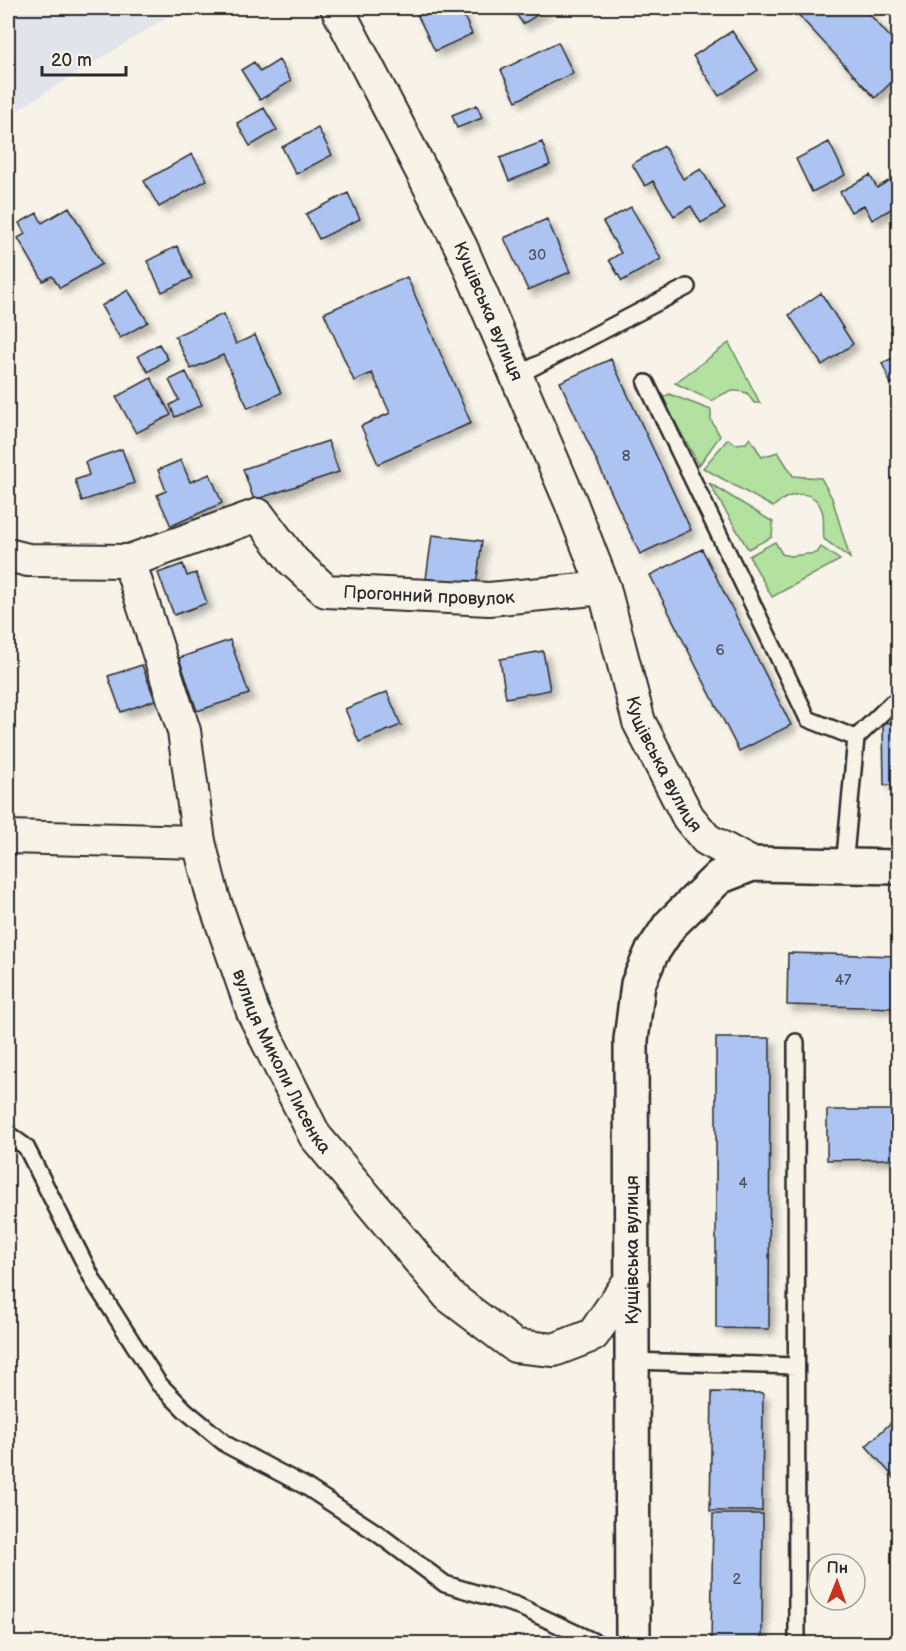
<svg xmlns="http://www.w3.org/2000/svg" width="906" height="1651" font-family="'Balsamiq Sans',sans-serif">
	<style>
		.built { fill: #e1e5eb }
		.green { fill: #b2e1a0; stroke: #6e8666; stroke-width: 1.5 }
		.building { fill: #adc4f2; stroke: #2b2b2b; stroke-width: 1.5; filter: url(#shadow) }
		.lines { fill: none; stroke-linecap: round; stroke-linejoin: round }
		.lane-casing { stroke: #2b2b2b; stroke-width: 20 }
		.street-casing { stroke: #2b2b2b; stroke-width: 36 }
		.secondary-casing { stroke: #2b2b2b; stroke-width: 38 }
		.lane { stroke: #f7f3e8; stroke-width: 15 }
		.street { stroke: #f7f3e8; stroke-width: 32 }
		.secondary { stroke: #f7f3e8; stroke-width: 33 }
		.labels { text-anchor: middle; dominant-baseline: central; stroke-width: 4.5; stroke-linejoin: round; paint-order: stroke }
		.number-label { font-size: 15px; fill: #4c515d }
		.street-label { font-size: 18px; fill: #2b2b2b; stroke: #f7f3e8 }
	</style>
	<defs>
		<filter id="shadow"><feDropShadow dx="5.5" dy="5.5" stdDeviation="3" flood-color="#0004"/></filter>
	</defs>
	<rect width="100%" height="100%" fill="#f7f3e8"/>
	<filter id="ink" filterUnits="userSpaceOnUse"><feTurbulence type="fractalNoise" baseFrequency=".0167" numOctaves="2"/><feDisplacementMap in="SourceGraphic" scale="12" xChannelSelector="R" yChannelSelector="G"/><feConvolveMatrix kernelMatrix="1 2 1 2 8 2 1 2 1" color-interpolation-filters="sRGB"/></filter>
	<g filter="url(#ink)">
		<path class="built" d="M8,8H182L8,116Z"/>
		<path class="green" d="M729,343L760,403H754L747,393C732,388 725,392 712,401L675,383Z
			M669,394L711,410V420L720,436L699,465L662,398Z
			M750,438L762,457L778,452L793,476L821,478L832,498L850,558L824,539C823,531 824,522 823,514C816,486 789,492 773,507L703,468L728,439L735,444L746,443Z
			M709,483L773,522L772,537L748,549Z
			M775,542L782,554L790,556L817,553L821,547L840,560L772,597L749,556Z"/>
		<path class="building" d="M414,8H467L461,10L472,34L435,51Z
			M512,8H548L523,24Z
			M792,8H864L898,46V76L875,98Z
			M732,31L758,70L719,96L693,56Z
			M558,42L573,73L516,101L501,70Z
			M279,60L291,81L260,100L241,70L254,62L260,72Z
			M477,105L482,118L457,128L452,115Z
			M264,108L277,130L250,146L237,123Z
			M318,128L332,155L296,174L282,147Z
			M542,142L550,165L509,181L500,158Z
			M829,142L845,175L812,192L796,159Z
			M664,146L683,179L701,169L725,209L701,223L691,206L674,216L653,181L645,186L632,164Z
			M192,154L207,180L159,207L144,181Z
			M870,175L877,188L898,175V205L872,220L864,205L851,212L840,192Z
			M348,193L360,219L319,239L306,214Z
			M69,207L102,264L60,288L52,276L43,281L18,238L25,234L19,223L37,213L42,223Z
			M631,207L661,259L622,281L609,260L621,253L603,222Z
			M547,219L570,272L528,290L504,238Z
			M177,246L192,278L162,292L147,261Z
			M407,277L471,423L378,464L361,426L390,413L372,373L354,381L324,313Z
			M128,290L148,322L120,338L101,306Z
			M821,293L853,344L822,365L789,315Z
			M223,314L236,344L255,335L281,393L248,408L223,355L191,369L175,336Z
			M159,344L168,359L148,372L138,356Z
			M898,356V381L891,384L882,363Z
			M611,359L691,530L640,554L560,382Z
			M186,372L202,405L175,417L170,405L179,400L169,380Z
			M151,378L171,415L136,433L116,397Z
			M328,441L339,472L254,500L243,469Z
			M122,449L134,483L82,501L75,480L89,475L85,462Z
			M181,460L190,482L210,474L222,503L171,526L157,495L166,491L158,470Z
			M432,535L482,541L476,586L426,579Z
			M702,549L791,725L739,751L650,575Z
			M183,564L187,576L196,573L207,603L174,615L158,573Z
			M230,640L249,694L197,711L179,658Z
			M543,651L550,690L506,698L500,659Z
			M142,665L155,700L121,712L108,676Z
			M387,692L401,725L359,742L345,709Z
			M898,722V785H884L883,723Z
			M788,953L898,956V1008L787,1005Z
			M716,1038H770L769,1329L716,1328Z
			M827,1110H898V1159L827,1160Z
			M712,1392L763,1393L762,1511H710Z
			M898,1416V1482L866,1446Z
			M713,1514H763L762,1644H711Z"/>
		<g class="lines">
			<g class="lane-casing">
				<path id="lane" d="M516,376L687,287
					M646,383L808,719L856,738
					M844,867L856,738L892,703H898
					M796,1042L797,1644
					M8,1134L26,1147L94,1282L159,1384L186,1411L227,1445L305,1486L377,1533L445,1584L516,1605L599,1644
					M631,1361L796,1366"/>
			</g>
			<g class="street-casing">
				<g id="street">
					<path id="s1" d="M337,8L461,247L571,503L604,588L639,722L688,817L706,839L752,864"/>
					<path id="s2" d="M8,555L28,560L129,561L258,515L293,561L326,591L489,599L604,588"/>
					<path id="s3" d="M129,561L184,731L199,842L213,897L253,1012L315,1136L449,1296L515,1346L554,1350L593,1335L633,1276"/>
					<path d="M8,837L199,842"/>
				</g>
			</g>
			<g class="secondary-casing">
				<path id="secondary" d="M633,1644L631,1040L638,984L651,954L670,925L719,877L752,864L898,867"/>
			</g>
			<use href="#lane" class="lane"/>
			<use href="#street" class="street"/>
			<use href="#secondary" class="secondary"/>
		</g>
	</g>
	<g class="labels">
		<g class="number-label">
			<text x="537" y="255">30</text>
			<text x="626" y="456">8</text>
			<text x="720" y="650">6</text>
			<text x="843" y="980">47</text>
			<text x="743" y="1183">4</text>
			<text x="737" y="1579">2</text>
		</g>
		<g class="street-label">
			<text stroke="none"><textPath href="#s1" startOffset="339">Кущівська вулиця</textPath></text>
			<text stroke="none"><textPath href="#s2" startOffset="464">Прогонний провулок</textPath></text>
			<text stroke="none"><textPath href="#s1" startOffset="826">Кущівська вулиця</textPath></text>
			<text stroke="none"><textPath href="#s3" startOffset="526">вулиця Миколи Лисенка</textPath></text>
			<text transform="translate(632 1250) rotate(-90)">Кущівська вулиця</text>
		</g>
	</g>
	<rect width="906" height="1651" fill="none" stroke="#f7f3e8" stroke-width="30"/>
	<rect x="15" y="15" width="876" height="1621" fill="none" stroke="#2b2b2b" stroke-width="2" filter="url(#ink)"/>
	<g transform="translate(837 1582) rotate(1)"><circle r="28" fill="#f7f3e8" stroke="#a5a39c" stroke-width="1.5"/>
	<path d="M0-4.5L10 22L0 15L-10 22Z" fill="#c8321e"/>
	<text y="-9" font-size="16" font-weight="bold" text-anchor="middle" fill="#2b2b2b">Пн</text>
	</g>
	<path d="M42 66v9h84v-9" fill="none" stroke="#2b2b2b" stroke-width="3"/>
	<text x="51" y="66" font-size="18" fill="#2b2b2b" stroke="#f7f3e8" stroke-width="4.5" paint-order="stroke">20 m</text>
</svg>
